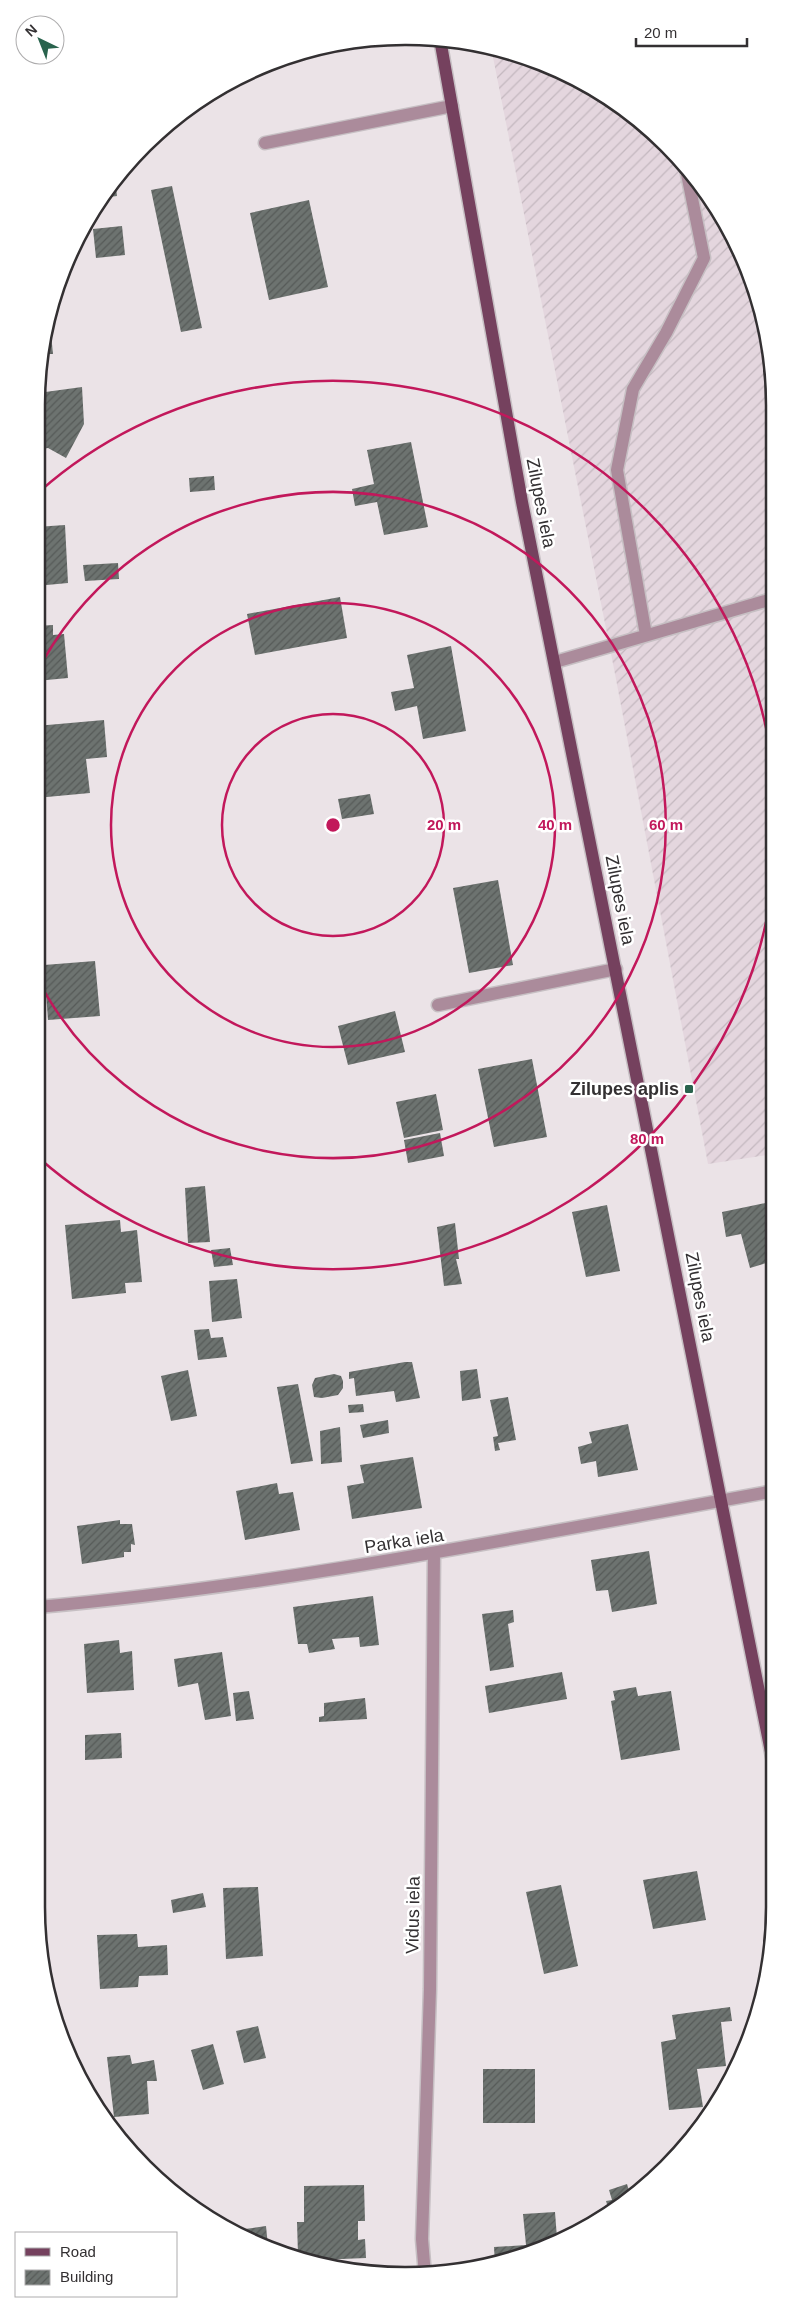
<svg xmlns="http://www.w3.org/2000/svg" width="811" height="2312" font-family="Helvetica,sans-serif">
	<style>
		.industrial { fill: url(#industrial-furrows) }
		.building { fill: url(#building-hatch) }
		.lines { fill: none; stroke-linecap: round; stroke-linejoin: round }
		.minor-casing { stroke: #c6bfc3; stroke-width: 15 }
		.major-casing { stroke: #c6bfc3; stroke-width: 15 }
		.minor { stroke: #ab8b9b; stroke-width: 12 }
		.major { stroke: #75415e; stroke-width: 12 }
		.ring { fill: none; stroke: #c2185b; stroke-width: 2.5 }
		.poi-dot { fill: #29634d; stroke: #fff; stroke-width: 2 }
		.labels { text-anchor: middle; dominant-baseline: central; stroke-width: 5; stroke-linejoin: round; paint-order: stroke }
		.street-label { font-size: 18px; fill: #333032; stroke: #fff }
		.poi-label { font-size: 18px; font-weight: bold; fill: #333032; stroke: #fff; text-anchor: end }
		.rim { fill: none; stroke: #333032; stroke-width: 2.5 }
		.centre { fill: #c2185b; stroke: #fff; stroke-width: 2.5 }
		.ring-label { font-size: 15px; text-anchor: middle; font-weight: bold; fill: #c2185b; stroke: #fff; stroke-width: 5; stroke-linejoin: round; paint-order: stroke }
	</style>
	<defs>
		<pattern id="industrial-furrows" width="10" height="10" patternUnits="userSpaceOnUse" patternTransform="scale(1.25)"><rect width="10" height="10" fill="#e4d6de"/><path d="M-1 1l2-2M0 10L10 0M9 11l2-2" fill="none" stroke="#c4b8bf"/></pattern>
		<pattern id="building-hatch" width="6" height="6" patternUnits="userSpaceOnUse" patternTransform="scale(1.25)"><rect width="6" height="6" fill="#6d7370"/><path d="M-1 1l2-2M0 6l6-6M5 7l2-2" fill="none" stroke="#565a58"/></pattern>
	</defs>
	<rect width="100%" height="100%" fill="#ebe3e7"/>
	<path class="industrial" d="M491,47L501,49L590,86L683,162L737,242L772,357L773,1154L708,1164L615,674Z"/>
	<path class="building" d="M115,179L117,196L102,198L112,181Z
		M172,186L202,328L181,332L151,190Z
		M309,200L328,287L269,300L250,213Z
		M122,226L125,255L96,258L93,229Z
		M47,324H50L53,354H43Z
		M82,387L84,424L66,458L48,448L36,450L38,393Z
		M411,442L428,527L384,535L377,502L355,506L352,489L374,484L367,450Z
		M214,476L215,490L190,492L189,478Z
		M65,525L68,583L36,586V527Z
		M118,563L119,579L85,581L83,565Z
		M340,597L347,638L255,655L247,614Z
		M53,625V635L64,634L68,678L36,681V626Z
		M451,646L466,731L423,739L417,706L395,711L391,692L414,688L407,655Z
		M104,720L107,757L86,759L90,793L36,798V726Z
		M370,794L374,814L342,819L338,799Z
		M498,880L513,965L469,973L453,888Z
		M95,961L100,1016L48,1020L44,965Z
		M395,1011L405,1052L348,1065L338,1026Z
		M532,1059L547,1137L494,1147L478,1069Z
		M436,1094L443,1130L404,1138L396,1102Z
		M440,1133L444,1156L408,1163L404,1140Z
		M205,1186L210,1242L188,1243L185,1188Z
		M770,1202L773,1216V1261L750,1268L741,1234L726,1237L722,1212Z
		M607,1205L620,1271L586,1277L572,1212Z
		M120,1220L121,1232L137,1230L142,1282L125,1283L126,1293L72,1299L65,1225Z
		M455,1223L459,1259H456L462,1284L444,1286L437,1227Z
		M230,1248L233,1265L214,1267L211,1250Z
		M237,1279L242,1318L212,1322L209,1281Z
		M209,1329L211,1338L223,1337L227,1357L198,1360L194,1330Z
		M774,1344V1369H773L768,1345Z
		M405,1362H412L420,1398L396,1402L394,1391L356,1396L354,1378L349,1379V1372Z
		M477,1369L481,1398L462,1401L460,1371Z
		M188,1370L197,1416L171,1421L161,1376Z
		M334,1374L341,1376L343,1381V1388L338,1395L322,1398L314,1397L312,1385L315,1378Z
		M298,1384L313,1461L291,1464L277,1387Z
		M508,1397L516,1440L498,1443L500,1450L495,1451L493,1437L498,1436L490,1400Z
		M363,1404L364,1412L349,1413L348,1405Z
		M388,1420L389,1433L363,1438L360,1425Z
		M628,1424L638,1470L598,1477L596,1461L581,1464L578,1447L592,1443L589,1432Z
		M340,1427L342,1462L321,1464L320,1431Z
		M413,1457L422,1508L352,1519L347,1486L364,1483L360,1465Z
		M277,1483L279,1494L293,1492L300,1530L245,1540L236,1491Z
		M120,1520V1524H132L135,1545L131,1544V1552H124V1557L82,1564L77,1526Z
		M649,1551L657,1604L612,1612L608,1590L596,1591L591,1560Z
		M373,1596L379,1645L360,1647L359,1637L332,1639L335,1649L309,1653L307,1644H298L293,1607Z
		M513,1610L514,1622L508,1624L514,1667L490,1671L482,1614Z
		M119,1640L120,1653L132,1651L134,1690L87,1693L84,1644Z
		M222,1652L231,1716L205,1720L198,1683L178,1687L174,1659Z
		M562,1672L567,1699L489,1713L485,1686Z
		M636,1687L638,1696L671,1691L680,1750L621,1760L611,1701L615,1700L613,1691Z
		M249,1691L254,1719L236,1721L233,1693Z
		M365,1698L367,1719L319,1722V1717L324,1716V1703Z
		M121,1733L122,1758L85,1760V1735Z
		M697,1871L706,1920L653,1929L643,1880Z
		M561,1885L578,1966L544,1974L526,1892Z
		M258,1887L263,1956L226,1959L223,1888Z
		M203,1893L206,1907L173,1913L171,1900Z
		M137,1934L138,1947L167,1945L168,1975L139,1976L138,1987L100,1989L97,1935Z
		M730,2007L732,2021L721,2022L726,2066L697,2069L703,2107L669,2110L661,2042L676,2039L672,2015Z
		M258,2026L266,2058L244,2063L236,2031Z
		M213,2044L224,2084L203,2090L191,2050Z
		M130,2055L132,2064L154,2060L157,2081H147L149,2114L114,2117L107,2057Z
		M483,2069H535V2123H483Z
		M627,2184L630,2194L635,2193L610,2214L606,2201L612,2200L609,2190Z
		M364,2185L365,2221H358V2240L365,2239L366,2258L317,2260L298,2255L297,2222H304V2186Z
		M555,2212L557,2238L495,2264L494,2247L526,2245L523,2214Z
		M266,2226L268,2246L242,2238L231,2231Z"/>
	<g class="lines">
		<g class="minor-casing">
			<path id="minor" d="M265,143L452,106
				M646,635L617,470L633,389L666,333L704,258L685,164
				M555,662L772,599
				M438,1005L616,969
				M36,1589V1620
				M38,1607C285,1585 529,1535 774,1491
				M425,2275L422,2239L430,1989L434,1554"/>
		</g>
		<g class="major-casing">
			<path id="major" d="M440,39L522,502L774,1767"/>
		</g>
		<use href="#minor" class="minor"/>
		<use href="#major" class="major"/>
	</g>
	<g class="ring">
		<circle cx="333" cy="825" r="111"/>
		<circle cx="333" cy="825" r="222"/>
		<path d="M36 674A333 333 0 1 1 36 976"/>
		<path d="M772 891A444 444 0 0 1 39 1158M39 492A444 444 0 0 1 772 759"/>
	</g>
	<rect class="poi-dot" x="684" y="1084" width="10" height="10" rx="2.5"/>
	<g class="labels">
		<g class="street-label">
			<text transform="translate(541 503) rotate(79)">Zilupes iela</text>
			<text transform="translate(620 900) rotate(79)">Zilupes iela</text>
			<text transform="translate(700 1297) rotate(79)">Zilupes iela</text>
			<text transform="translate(404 1541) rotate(-9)">Parka iela</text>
			<text transform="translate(413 1915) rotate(-89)">Vidus iela</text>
		</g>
		<g class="poi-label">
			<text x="679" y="1089">Zilupes aplis</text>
		</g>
	</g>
	<path d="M0 0H811V2312H0ZM405 45H406A360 360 0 0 1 766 405V1907A360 360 0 0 1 406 2267H405A360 360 0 0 1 45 1907V405A360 360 0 0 1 405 45Z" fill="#fff" fill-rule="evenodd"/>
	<path class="rim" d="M405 45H406A360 360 0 0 1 766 405V1907A360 360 0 0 1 406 2267H405A360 360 0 0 1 45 1907V405A360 360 0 0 1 405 45Z"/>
	<circle cx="333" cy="825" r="8" class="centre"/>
	<g class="ring-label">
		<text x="444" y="830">20 m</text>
		<text x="555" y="830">40 m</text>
		<text x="666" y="830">60 m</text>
		<text x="647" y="1144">80 m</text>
	</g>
	<rect x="15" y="2232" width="162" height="65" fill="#ffffff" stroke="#adacad"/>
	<rect x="25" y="2248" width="25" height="8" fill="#75415e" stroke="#adacad"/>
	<text x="60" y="2257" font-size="15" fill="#333032">Road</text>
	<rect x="25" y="2270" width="25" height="15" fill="url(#building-hatch)" stroke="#adacad"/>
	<text x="60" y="2282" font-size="15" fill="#333032">Building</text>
	<g transform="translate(40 40) rotate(317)"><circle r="24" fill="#ffffff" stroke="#adacad"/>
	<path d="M0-4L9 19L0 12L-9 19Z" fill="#29634d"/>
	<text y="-8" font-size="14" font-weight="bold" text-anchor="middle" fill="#333032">N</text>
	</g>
	<path d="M636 38v8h111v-8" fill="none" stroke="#333032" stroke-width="2.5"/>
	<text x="644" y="38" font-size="15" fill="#333032" stroke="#ffffff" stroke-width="4" paint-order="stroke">20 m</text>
</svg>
